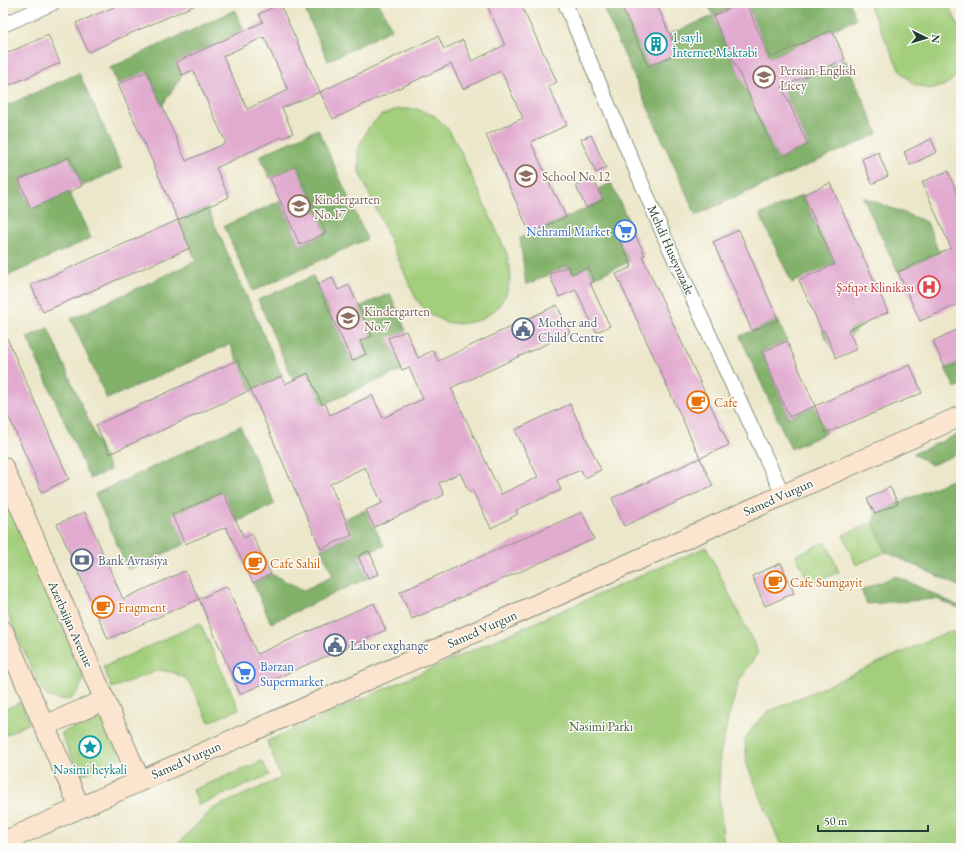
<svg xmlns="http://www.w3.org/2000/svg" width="964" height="851" font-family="'EB Garamond',serif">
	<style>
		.green { fill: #a3ce7b; stroke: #618658 }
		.forest { fill: #82b16b; stroke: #507750 }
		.building { fill: #e1abd0; fill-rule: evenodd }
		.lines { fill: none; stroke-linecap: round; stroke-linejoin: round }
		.street-casing { stroke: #86927f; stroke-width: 16 }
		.secondary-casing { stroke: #86927f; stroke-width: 22 }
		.street { stroke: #fff; stroke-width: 14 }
		.secondary { stroke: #fce5cf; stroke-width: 20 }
		.labels { text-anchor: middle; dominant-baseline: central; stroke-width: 3; stroke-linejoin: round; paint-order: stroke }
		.culture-label { font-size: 13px; fill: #0d838f; stroke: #fdfcf7; text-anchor: start }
		.education-label { font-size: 13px; fill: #785e54; stroke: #fdfcf7; text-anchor: start }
		.shop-label { font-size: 13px; fill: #366cbe; stroke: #fdfcf7; text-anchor: end }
		.street-label { font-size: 13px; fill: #1f3d34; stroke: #fdfcf7 }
		.health-label { font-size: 13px; fill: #be3a42; stroke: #fdfcf7; text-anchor: end }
		.service-label { font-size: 13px; fill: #4e5e75; stroke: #fdfcf7; text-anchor: start }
		.food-label { font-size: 13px; fill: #c56008; stroke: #fdfcf7; text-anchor: start }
		.park-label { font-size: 13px; fill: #406146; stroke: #fdfcf7 }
	</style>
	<rect width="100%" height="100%" fill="#fdfcf7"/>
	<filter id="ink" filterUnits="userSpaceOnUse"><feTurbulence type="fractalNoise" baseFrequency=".025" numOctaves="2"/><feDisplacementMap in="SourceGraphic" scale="8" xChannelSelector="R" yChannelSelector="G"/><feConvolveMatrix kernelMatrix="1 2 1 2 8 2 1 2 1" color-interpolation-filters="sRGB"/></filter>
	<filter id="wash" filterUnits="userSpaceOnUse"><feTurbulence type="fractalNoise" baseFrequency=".012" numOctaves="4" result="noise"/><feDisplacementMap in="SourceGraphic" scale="16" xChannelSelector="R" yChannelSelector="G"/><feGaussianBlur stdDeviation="0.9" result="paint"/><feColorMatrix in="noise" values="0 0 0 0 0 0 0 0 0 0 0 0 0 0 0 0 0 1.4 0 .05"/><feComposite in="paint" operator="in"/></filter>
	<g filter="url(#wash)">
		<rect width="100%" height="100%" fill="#ece7ca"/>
		<path class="green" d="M868,3H948L961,32V71L952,80L943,86L929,89L913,84L900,71Z
			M398,109H417L435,116L449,130L459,148L507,254L511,275L506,295L497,308L481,320L460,324L445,322L430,314L417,301L359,171L358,149L368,128L380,116Z
			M3,491L79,665L83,678L79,690L71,699L60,700L47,696L38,683L3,602Z
			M873,522L886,552L856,565L843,535Z
			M826,542L839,572L810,585L796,555Z
			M706,547L758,652L739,681L728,719L720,755L719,796L724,848H174L212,809L281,778L267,741Z
			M200,623L239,709L209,722L192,688L185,678L172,672L158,670L112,688L103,667Z
			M947,632H961V848H782L747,765L745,740L754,725L766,713Z
			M21,702L30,723L3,736V710Z
			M102,715L121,758L80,776L61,733Z
			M262,761L269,775L199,805L193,790Z"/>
		<path class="forest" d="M302,3H379L392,29L328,61Z
			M601,3H620L648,66L678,53L670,34L713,16L708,3H741L713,16L778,159L808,145L782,87L845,59L878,134L696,215Z
			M746,3H850L856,19L770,58Z
			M235,10L244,31L176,62L182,75L162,106L147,71L118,84L110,68Z
			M79,73L122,168L82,186L69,157L19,180L31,209L69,192L91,238L3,278V107Z
			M318,129L367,239L253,291L224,226L280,201L300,245L326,233L296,167L270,178L259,156Z
			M611,183L628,220L613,228L629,262L593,278L588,267L572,274L568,266L526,285L520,238L603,201L598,189Z
			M803,195L862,324L851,336L831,346L822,331L841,323L818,272L792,283L760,215Z
			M863,197L927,222L939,253L898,272Z
			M207,207L282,376L251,390L230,344L107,399L71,319L196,261L178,220Z
			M313,276L352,361L366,354L360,341L372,336L359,307L390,293L406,331L389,338L402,370L306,412L300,398L316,391L308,373L293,380L258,300Z
			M778,320L787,341L762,352L789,417L815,406L826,433L791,449L740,336Z
			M48,328L110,470L90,479L27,337Z
			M961,361V385L955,388L945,368Z
			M240,426L275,504L237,522L223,492L173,515L185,544L128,570L95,494Z
			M961,433V452L932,465L913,454Z
			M961,476V587L886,552L873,522L875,514L898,503Z
			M366,510L384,546L358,556L368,578L271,623L253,583L271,574L304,590L333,576L321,549L352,535L345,518Z
			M896,576L961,607V609L936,599L867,604L861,590Z"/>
		<g id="blocks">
			<path class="building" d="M123,3H200L88,52L76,23Z
				M486,3H520L557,82L548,86L567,125L531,142L555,196L556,195L566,217L530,233L486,135L523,118L501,71L463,89L451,64L333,119L320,92L438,36L444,49L463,40L472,61L505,45Z
				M620,3H656L678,53L648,66Z
				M741,3H746L770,58L832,30L845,59L782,87L808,145L778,159L713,16Z
				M280,4L320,92L282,108L293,133L282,138L281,137L216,168L229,197L178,220L118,84L147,71L186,161L226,143L193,70L182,75L176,62L263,22L259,14ZM264,37L288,90L247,109L223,56Z
				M48,35L60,63L3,88V55Z
				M591,135L606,168L596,173L581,139Z
				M931,139L937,152L910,165L904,152Z
				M878,152L888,176L872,184L862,159Z
				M69,157L82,186L31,209L19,180Z
				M296,166L326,233L300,245L270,178Z
				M948,171L961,202V303L920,321L898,272L951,248L922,182Z
				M593,178L603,200L586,208L576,186Z
				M830,183L888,312L848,330L857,349L836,358L824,330L822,331L799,280L835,264L803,195Z
				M178,220L190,248L43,312L31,285Z
				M628,220L645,255L642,256L729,445L700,458L616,274L632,267L613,227Z
				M739,230L778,320L752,331L713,242Z
				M568,266L572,274L588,267L595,281L590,283L610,326L596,332L576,290L559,297L549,274Z
				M332,277L338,290L349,285L372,336L360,341L366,354L352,361L317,284Z
				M557,305L570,333L451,388L501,494L538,477L515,430L570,404L601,470L585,478L581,470L557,480L561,490L516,510L518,514L491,528L472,490L469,492L460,473L439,483L444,495L374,527L366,510L382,503L365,467L330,484L352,535L321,549L251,390L282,376L285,384L308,373L322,405L325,403L330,415L372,395L383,418L423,399L409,367L402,370L388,338L406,331L418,358L433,350L438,361Z
				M961,328V361L945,368L933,341Z
				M3,329L69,479L42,492L3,404Z
				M787,341L815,406L789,417L762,352Z
				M238,360L251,390L109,454L96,425Z
				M910,365L922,393L826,433L815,406Z
				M700,458L713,486L624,526L612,498Z
				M890,487L898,503L875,514L867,499Z
				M223,492L244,538L252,534L271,574L253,583L226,527L185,544L172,515Z
				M85,512L123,599L185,571L199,599L108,639L57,524Z
				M582,512L594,539L412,619L400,592Z
				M369,551L379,574L368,578L358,556Z
				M781,563L794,593L765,606L752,576Z
				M227,586L257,654L374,603L386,630L240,694L199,599Z"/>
		</g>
	</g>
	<g filter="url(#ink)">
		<use href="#blocks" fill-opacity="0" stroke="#86927f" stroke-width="1"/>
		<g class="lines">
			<g class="street-casing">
				<path id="street" d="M565,3L665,238L783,495
					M3,25L53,3"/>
			</g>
			<g class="secondary-casing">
				<path id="secondary" d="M3,467L140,781
					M3,631L80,808
					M44,726L105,700
					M3,842L961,416"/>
			</g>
			<use href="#street" class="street"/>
			<use href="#secondary" class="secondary"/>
		</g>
	</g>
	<defs>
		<g id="building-ring" transform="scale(1.15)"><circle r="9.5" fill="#fdfcf7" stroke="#0f9aa8" stroke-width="1.5"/><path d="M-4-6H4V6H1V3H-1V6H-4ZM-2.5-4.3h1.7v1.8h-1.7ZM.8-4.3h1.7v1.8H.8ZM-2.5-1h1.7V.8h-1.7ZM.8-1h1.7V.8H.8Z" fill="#0f9aa8"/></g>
		<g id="school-ring" transform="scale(1.15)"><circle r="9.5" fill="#fdfcf7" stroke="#8d6e63" stroke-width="1.5"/><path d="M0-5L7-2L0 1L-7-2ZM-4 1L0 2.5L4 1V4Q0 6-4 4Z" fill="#8d6e63"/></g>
		<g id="supermarket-ring" transform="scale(1.15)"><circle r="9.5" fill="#fdfcf7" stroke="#3f7fe0" stroke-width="1.5"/><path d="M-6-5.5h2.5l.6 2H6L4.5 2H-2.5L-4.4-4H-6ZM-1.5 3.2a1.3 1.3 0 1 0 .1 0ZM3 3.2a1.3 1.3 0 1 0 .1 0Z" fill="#3f7fe0"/></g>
		<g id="hospital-ring" transform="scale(1.15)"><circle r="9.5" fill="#fdfcf7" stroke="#e0444e" stroke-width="1.5"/><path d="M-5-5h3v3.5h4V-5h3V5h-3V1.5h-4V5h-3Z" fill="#e0444e"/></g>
		<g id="civic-ring" transform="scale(1.15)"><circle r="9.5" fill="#fdfcf7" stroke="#5c6f8a" stroke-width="1.5"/><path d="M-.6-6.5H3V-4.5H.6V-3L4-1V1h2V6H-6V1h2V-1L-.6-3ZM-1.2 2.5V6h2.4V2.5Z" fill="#5c6f8a"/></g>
		<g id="cafe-ring" transform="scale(1.15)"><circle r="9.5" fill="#fdfcf7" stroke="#e8710a" stroke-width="1.5"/><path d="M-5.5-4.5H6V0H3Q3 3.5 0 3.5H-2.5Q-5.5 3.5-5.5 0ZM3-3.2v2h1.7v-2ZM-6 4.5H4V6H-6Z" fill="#e8710a"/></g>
		<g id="bank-ring" transform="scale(1.15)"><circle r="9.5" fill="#fdfcf7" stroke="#5c6f8a" stroke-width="1.5"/><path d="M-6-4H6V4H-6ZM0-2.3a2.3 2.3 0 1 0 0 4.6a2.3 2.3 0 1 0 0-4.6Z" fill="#5c6f8a"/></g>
		<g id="sight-ring" transform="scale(1.15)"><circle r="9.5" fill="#fdfcf7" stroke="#0f9aa8" stroke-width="1.5"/><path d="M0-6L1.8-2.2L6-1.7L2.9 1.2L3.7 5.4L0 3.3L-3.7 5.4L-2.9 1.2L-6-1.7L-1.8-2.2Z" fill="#0f9aa8"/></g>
	</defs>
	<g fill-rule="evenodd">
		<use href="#building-ring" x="656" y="44"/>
		<use href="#school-ring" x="764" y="77"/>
		<use href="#school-ring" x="526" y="176"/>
		<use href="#school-ring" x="299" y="206"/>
		<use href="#supermarket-ring" x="625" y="231"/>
		<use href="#hospital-ring" x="929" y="287"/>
		<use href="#school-ring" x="348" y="318"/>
		<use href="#civic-ring" x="523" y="329"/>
		<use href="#cafe-ring" x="698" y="402"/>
		<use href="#bank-ring" x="82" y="560"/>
		<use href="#cafe-ring" x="255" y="563"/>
		<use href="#cafe-ring" x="775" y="582"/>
		<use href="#cafe-ring" x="103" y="607"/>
		<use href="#civic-ring" x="335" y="645"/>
		<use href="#supermarket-ring" x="244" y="673"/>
		<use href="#sight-ring" x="90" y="747"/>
	</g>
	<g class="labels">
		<g class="culture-label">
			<text x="672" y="37">1 saylı<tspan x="672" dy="15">İnternet Məktəbi</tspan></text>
			<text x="90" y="769" text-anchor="middle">Nəsimi heykəli</text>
		</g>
		<g class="education-label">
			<text x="780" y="70">Persian-English<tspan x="780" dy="15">Licey</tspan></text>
			<text x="542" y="176">School No.12</text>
			<text x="314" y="199">Kindergarten<tspan x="314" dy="15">No.17</tspan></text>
			<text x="364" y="311">Kindergarten<tspan x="364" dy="15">No.7</tspan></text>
		</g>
		<g class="shop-label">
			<text x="610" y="231">Nehraml Market</text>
			<text x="260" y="666" text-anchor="start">Bərzan<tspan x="260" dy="15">Supermarket</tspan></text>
		</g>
		<g class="street-label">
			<text transform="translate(671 250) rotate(66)">Mehdi Huseynzade</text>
			<text transform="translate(778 497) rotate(-24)">Samed Vurgun</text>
			<text transform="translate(71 624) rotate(66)">Azerbaijan Avenue</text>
			<text transform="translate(482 629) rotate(-24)">Samed Vurgun</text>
			<text transform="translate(186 760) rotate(-24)">Samed Vurgun</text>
		</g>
		<g class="health-label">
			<text x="914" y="287">Şəfqət Klinikası</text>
		</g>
		<g class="service-label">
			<text x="538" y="322">Mother and<tspan x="538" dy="15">Child Centre</tspan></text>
			<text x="98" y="560">Bank Avrasiya</text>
			<text x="350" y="645">Labor exghange</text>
		</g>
		<g class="food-label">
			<text x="714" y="402">Cafe</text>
			<text x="270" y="563">Cafe Sahil</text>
			<text x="790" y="582">Cafe Sumgayit</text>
			<text x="118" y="607">Fragment</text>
		</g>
		<g class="park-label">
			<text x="601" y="726">Nəsimi Parkı</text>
		</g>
	</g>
	<rect width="964" height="851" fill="none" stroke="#fdfcf7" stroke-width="16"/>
	<g transform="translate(926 38) rotate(95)" stroke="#fdfcf7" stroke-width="3" paint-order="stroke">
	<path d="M0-3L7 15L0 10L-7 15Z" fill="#1f3d34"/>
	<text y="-6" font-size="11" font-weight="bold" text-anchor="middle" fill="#1f3d34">N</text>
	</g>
	<path d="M818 825v6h110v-6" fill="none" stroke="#1f3d34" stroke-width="2"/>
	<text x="824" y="825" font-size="12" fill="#1f3d34" stroke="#fdfcf7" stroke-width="3" paint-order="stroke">50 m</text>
</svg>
